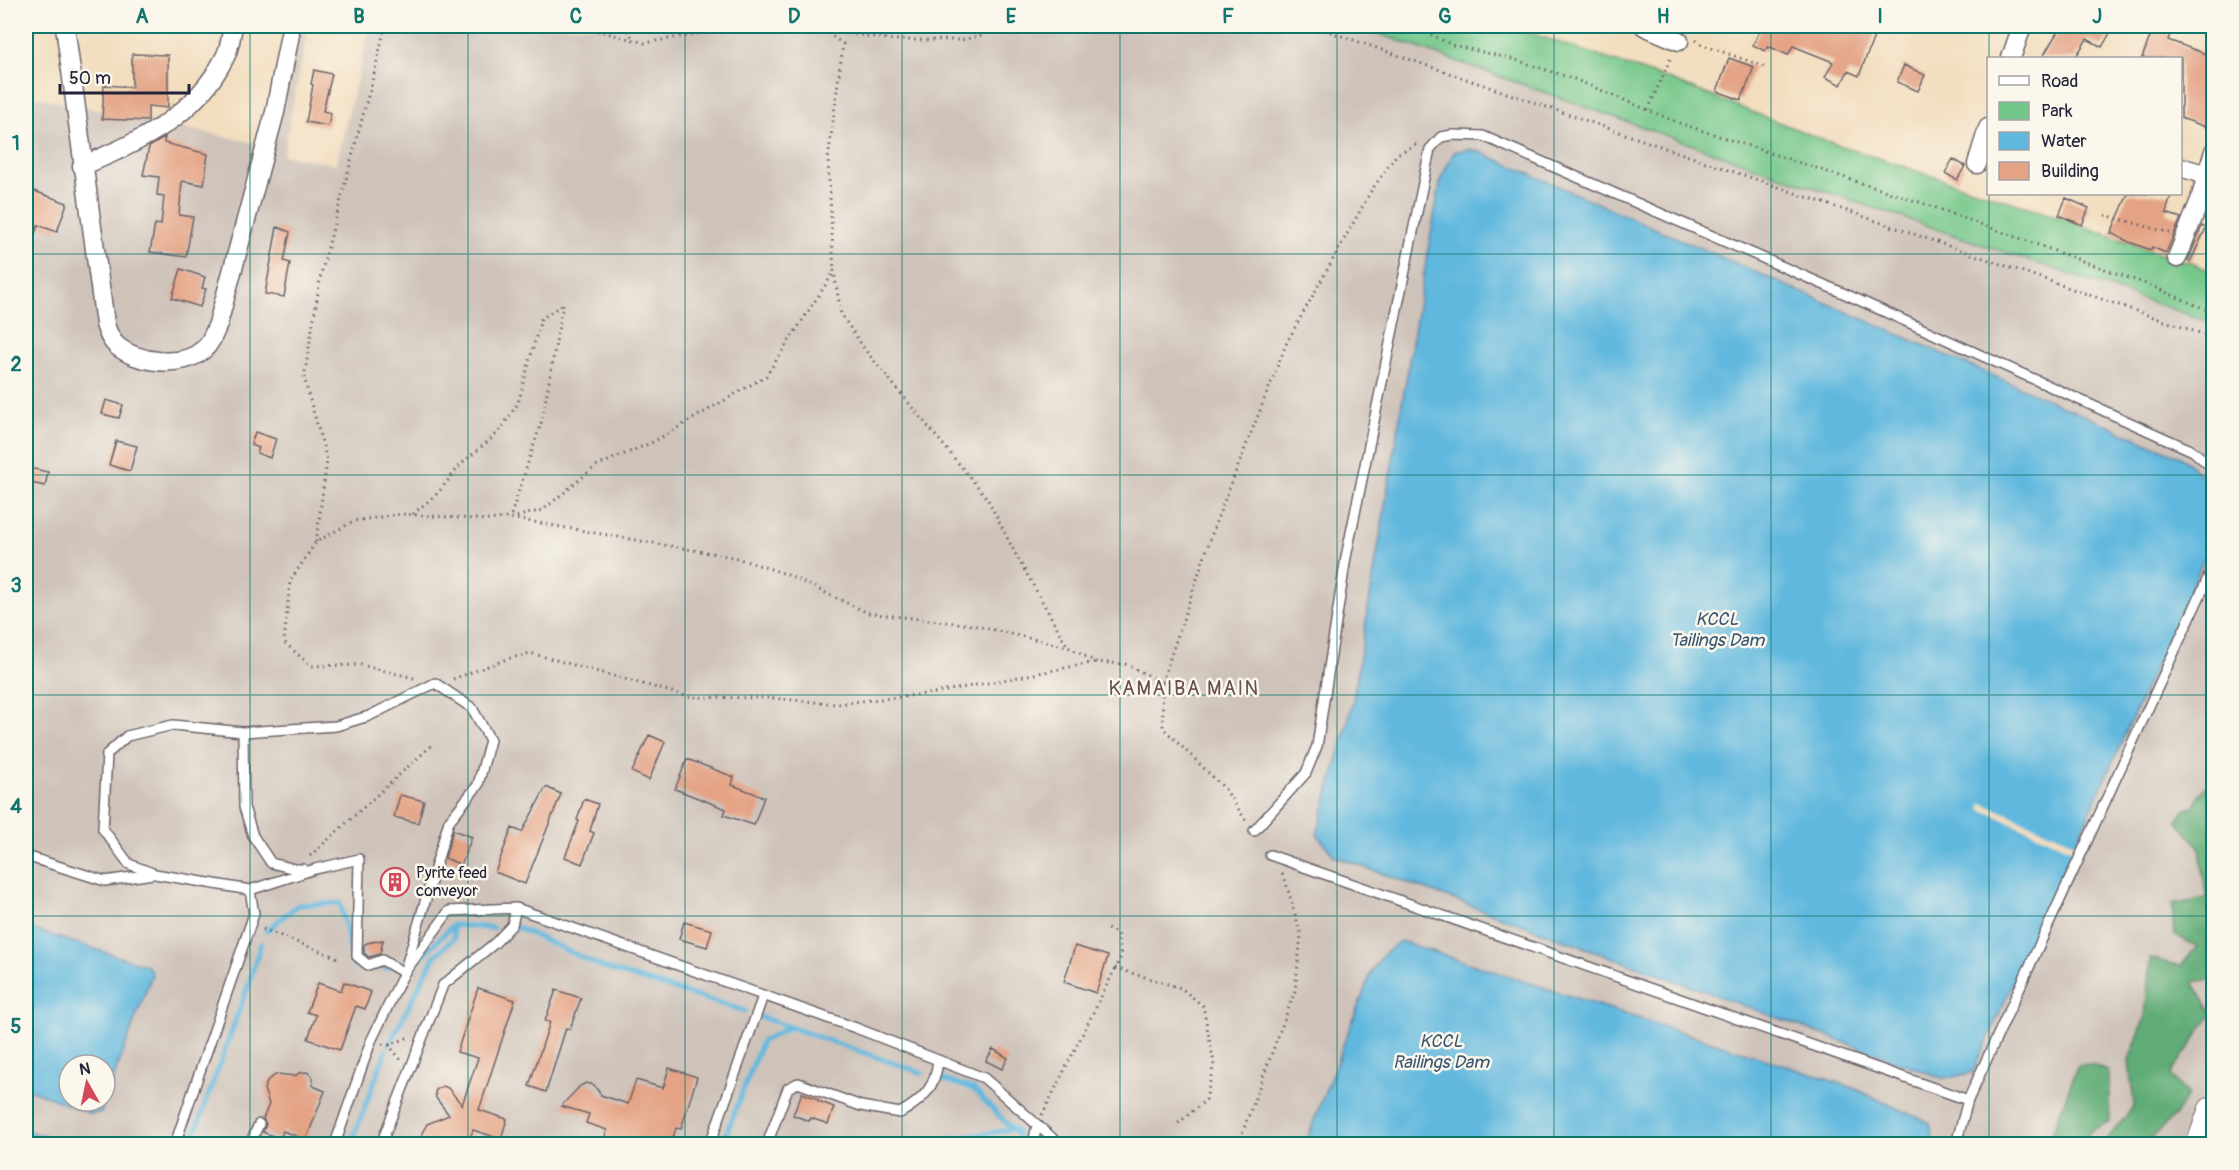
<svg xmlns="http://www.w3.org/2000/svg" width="2239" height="1170" font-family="Pangolin,sans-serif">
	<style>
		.industrial { fill: #cec2b9; fill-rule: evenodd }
		.green { fill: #74c78a; stroke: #4b7462; stroke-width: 1.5 }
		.forest { fill: #5fac76; stroke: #406758; stroke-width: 1.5 }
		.water { fill: #61b8de; stroke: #426d8c; stroke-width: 1.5 }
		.pier { fill: #f2ddbe }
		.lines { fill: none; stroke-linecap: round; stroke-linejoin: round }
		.stream { stroke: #61b8de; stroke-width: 5 }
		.building { fill: #e4a385 }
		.lane-casing { stroke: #6b6369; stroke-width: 12 }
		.street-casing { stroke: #6b6369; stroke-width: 21 }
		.highway-casing { stroke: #6b6369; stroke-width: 34 }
		.path { stroke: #6b6369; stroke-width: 3; stroke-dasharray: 1.5 4.5; stroke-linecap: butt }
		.lane { stroke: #fff; stroke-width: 9 }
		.street { stroke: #fff; stroke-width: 18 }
		.highway { stroke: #fff; stroke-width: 32 }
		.grid { fill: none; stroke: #0f766e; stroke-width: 1.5; stroke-opacity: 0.55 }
		.labels { text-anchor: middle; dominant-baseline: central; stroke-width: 5; stroke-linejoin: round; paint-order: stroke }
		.poi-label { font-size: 16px; fill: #22223b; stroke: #fbf7ec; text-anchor: start }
		.water-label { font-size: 18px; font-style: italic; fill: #385674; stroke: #fbf7ec }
		.quarter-label { font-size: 20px; letter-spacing: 1.5px; fill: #664f55; stroke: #fbf7ec }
		.neatline { fill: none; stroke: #0f766e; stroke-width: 2 }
		.grid-label { font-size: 20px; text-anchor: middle; font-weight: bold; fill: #0f766e }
	</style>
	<rect width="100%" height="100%" fill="#fbf7ec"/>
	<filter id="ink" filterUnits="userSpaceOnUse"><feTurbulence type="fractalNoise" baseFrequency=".0167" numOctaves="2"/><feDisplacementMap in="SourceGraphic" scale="12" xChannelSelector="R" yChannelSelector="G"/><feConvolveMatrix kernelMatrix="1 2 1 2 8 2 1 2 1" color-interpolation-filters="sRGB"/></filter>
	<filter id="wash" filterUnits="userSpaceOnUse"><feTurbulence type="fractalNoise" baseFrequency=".008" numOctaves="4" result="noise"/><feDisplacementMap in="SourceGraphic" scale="24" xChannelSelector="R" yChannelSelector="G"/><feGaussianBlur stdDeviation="1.35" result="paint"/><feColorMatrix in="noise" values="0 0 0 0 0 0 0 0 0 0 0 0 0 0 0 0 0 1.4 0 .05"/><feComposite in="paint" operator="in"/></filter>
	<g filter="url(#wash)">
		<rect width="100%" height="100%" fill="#f2ddbe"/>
		<path class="industrial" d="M289,26H308L283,155L336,164L370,26H1357L1789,179L2213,323L2214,1082L2191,1144H26V95L255,143L264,150ZM69,1065H105V1101H69Z"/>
		<path class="green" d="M1357,26H1509L1668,79L1829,142L2058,217L2177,260L2187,261L2213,272V323L1789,179Z"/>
		<path class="forest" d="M2205,787H2214L2213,979L2193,982L2212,1014L2170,1075L2188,1095L2175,1115L2146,1144H2103L2134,1106L2129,1060L2145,1017L2150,958L2181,966L2197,946L2174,935L2172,905L2206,898L2200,848L2177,821L2185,809L2193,807Z
			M2091,1064L2108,1071L2110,1121L2090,1131L2084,1144H2048L2078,1065Z"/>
		<path class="water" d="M1469,149L1480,152L2182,458L2213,485V539L1973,1072L1945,1079L1334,856L1317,834L1352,706L1419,301L1441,178L1454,152Z
			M26,927L148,966L152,974L105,1101V1065H69V1101H105L101,1112L91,1114L26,1088Z
			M1400,941L1851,1087L1930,1123L1934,1144H1305L1373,968L1387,951Z
			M26,1130L67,1144H26Z"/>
		<path class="pier" d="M1982,803L2076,844L2073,850L1980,809Z"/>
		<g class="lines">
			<path class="stream" d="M512,925L607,969L745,1011
				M266,931L298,905L340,903L354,966L388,968
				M419,959L453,925L493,928
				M755,1015L922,1073
				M389,1045L434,957L454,938L453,925
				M937,1078L973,1089L1018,1135
				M725,1137L762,1041L790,1027
				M191,1144L248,986L261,943
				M351,1144L386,1051
				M920,1144L1014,1129"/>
		</g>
		<g id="blocks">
			<path class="building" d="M1762,26H1878L1859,76L1848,71L1841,85L1825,77L1833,62L1793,46L1788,55L1768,46L1765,51L1753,45Z
				M2061,26H2114L2102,47L2087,39L2075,58H2042Z
				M2154,26H2173L2168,40L2214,57V86L2208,111L2211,112L2206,127L2181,118V58H2142Z
				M132,54L168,55V108L148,106V121L102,119L104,85L132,87Z
				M1729,58L1754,67L1741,100L1717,91Z
				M1904,65L1925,75L1918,91L1897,82Z
				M314,70L332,74L323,111L331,113L328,126L306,122L313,85L311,84Z
				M165,137L164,143L208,154L204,185L182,181L179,215L193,217L186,257L150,252L155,224L161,225L164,196L157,195L159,177L143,175L149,147Z
				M1953,159L1965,166L1957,180L1945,173Z
				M26,188L67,203L57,232L38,225L28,254H26Z
				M2128,194H2171L2166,213L2181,218L2166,253L2152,247L2151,250L2129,242L2111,233Z
				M2066,198L2089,208L2082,225L2059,215Z
				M2202,226L2206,228L2190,262L2188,261Z
				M277,227L290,232L284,261L290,263L284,297L265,294Z
				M181,269L205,277L202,288L206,289L200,307L172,298Z
				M106,400L123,405L119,418L102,414Z
				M255,432L276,439L270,458L257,453L259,448L251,445Z
				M116,441L137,446L130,471L109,465Z
				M29,468L48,472L45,486L26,482Z
				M649,735L665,742L649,780L632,772Z
				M687,759L734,777L732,785L764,797L754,825L724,815L726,809L675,789Z
				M546,787L561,794L525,884L495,872L512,828L522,832Z
				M400,795L424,801L418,823L394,817Z
				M584,799L598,804L590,831L594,833L582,864L565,857L579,821L577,820Z
				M453,830L472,837L461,865L445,858Z
				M684,922L712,930L707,947L679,939Z
				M383,940L380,954L369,957L364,953V945L367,943Z
				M1075,946L1108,956L1096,993L1064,982Z
				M344,982L371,992L365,1009L356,1006L340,1050L308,1039L316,1015L307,1012L318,983L341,991Z
				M478,988L515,1000L479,1110L507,1119L501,1139L473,1130L468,1144H422V1133L427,1124L449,1115L436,1098L435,1092L437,1089L443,1086L448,1088L462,1105L478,1058L457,1052Z
				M556,990L581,998L570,1029L566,1028L546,1092L529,1086L550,1022L545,1021Z
				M993,1049L1008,1058L1002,1069L986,1061Z
				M669,1068L697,1077L681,1129L676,1128L671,1144H603L607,1130L586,1123L589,1114L561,1106L580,1086L586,1083L594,1085L601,1095L628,1104L636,1080L663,1088Z
				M307,1072L312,1076L313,1086L325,1091L306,1140L283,1131L280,1139L263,1132L266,1124L263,1119L269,1104L264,1089L268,1080L277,1074L295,1076L299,1073Z
				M802,1093L818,1099V1101L834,1107L828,1124L811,1118L809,1121L793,1115Z"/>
		</g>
	</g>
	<g filter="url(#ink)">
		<use href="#blocks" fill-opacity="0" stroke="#6b6369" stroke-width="1.5"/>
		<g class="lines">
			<g class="lane-casing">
				<path id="lane" d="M243,732L244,807L253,836L271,863L295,869H303
					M1254,831L1306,773L1317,746L1346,557L1430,149L1441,137L1453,135L1483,136L1852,297L2193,451L2214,469
					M1270,855L1968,1100
					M26,856L105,881L153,874
					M250,890L315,869L359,859L357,956L368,965L382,960L404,973L449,911L516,908L856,1028L984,1078L1059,1144
					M175,1144L254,914L250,890L155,874L129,864L103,829L107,754L127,736L173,725L243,732L336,726L369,716L435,683L472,708L490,740L478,785L449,821L404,973L371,1041L335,1144
					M250,1144L259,1124
					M381,1144L443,985L495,943L512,925L516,908
					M710,1144L763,996
					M767,1144L788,1088L798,1083L861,1106L900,1113C923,1100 936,1087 938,1060
					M1033,1144L1037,1125
					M1956,1144L1968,1100L2214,565"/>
			</g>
			<g class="street-casing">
				<path id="street" d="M65,26L105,324C107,331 110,339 116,345C136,363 183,369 204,349C211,343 214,333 218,324L275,112L290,34
					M1644,26L1679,41
					M2011,58L2022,26
					M1977,164L1988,128
					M82,166C141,141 195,117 225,57C230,48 231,35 233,26
					M2180,167L2207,175
					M2177,258L2200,200L2214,151"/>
			</g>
			<g class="highway-casing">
				<path id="highway" d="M2203,1144L2214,1112"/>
			</g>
			<path class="path" d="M580,26L645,43L720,30L764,26
				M623,26L633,38
				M818,26L843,44L828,160L834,272L841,314L866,351L987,498L1016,555L1068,647L1096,662L1125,664L1162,682L1163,728L1225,789L1247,822
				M1313,26L2214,338
				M1415,26L1452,45L1516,60L1574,79L1679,123L1925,204L2149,285L2214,313
				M825,30L894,40H961L984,35L996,26
				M1696,40L1700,44L1766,67
				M1648,110L1671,57
				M2105,215L2170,233
				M563,304L542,420L510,518L733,557L786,574L868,613L972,625L1068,647
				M413,514L438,493L461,464L499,432L518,403L541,319L563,304
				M316,542L327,460L304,378L321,274L375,70L385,26
				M414,678L361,665L311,666L284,642L290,581L316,542L354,521L402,514L488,520L515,517L543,510L596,466L653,442L766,376L834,272
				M453,679L507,659L530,653L690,697L771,698L836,704L935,693L1096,662
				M1162,682L1216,522L1287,342L1371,191L1397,154L1415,145L1419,146
				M310,856L432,745
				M263,929L338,958
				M1115,968L1181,988L1203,1006L1214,1063L1206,1100L1176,1125
				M382,1044L389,1045L401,1060
				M389,1045L409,1037
				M1042,1115L1121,957L1117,933L1107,929
				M724,1137L741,1144
				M1238,1144L1295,991L1301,935L1285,879L1281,872"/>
			<use href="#lane" class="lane"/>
			<use href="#street" class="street"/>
			<use href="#highway" class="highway"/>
		</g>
	</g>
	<path class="grid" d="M250,26V1144M468,26V1144M685,26V1144M902,26V1144M1120,26V1144M1337,26V1144M1554,26V1144M1771,26V1144M1989,26V58M1989,194V1144M26,254H2214M26,475H2214M26,695H2214M26,916H2214"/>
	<defs>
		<g id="building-ring" transform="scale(1.5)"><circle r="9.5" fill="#fbf7ec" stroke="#d1495b" stroke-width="1.5"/><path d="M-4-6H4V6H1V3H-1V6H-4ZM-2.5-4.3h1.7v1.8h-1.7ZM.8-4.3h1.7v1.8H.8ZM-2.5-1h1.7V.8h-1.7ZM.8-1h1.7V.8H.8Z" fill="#d1495b"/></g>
	</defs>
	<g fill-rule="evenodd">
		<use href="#building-ring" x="395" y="882"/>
	</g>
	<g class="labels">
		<g class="poi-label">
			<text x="416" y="873">Pyrite feed<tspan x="416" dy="18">conveyor</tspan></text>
		</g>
		<g class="water-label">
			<text x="1717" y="619">KCCL<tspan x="1717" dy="21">Tailings Dam</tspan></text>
			<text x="1441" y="1041">KCCL<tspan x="1441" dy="21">Railings Dam</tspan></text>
		</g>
		<g class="quarter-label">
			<text x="1184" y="688">KAMAIBA MAIN</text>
		</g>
	</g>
	<rect width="2239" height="1170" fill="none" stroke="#fbf7ec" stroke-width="66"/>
	<rect x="1987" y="57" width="195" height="138" fill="#fbf7ec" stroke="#a4a2a5" stroke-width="1.5"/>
	<rect x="1999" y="76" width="30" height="9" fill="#ffffff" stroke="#a4a2a5" stroke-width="1.5"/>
	<text x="2041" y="87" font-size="18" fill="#22223b">Road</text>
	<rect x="1999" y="102" width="30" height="18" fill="#74c78a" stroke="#a4a2a5" stroke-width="1.5"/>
	<text x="2041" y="117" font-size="18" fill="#22223b">Park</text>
	<rect x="1999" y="132" width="30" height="18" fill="#61b8de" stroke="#a4a2a5" stroke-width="1.5"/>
	<text x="2041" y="147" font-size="18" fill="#22223b">Water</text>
	<rect x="1999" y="162" width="30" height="18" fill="#e4a385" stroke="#a4a2a5" stroke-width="1.5"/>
	<text x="2041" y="177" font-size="18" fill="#22223b">Building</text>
	<g transform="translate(87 1083) rotate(351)"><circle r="28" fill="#fbf7ec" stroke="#a4a2a5" stroke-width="1.5"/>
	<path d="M0-4.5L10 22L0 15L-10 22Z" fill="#d1495b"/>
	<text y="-9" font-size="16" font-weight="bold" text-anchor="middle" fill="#22223b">N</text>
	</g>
	<path d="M60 84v9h129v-9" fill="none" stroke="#22223b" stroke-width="3"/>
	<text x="69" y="84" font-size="18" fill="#22223b" stroke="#fbf7ec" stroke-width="4.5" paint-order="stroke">50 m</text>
	<rect x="33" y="33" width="2173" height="1104" class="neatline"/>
	<g class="grid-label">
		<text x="142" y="23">A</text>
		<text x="359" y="23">B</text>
		<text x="576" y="23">C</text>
		<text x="794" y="23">D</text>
		<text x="1011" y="23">E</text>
		<text x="1228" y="23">F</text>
		<text x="1445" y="23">G</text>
		<text x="1663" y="23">H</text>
		<text x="1880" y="23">I</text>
		<text x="2097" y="23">J</text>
		<text x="16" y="150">1</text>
		<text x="16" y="371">2</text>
		<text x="16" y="592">3</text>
		<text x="16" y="813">4</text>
		<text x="16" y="1033">5</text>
	</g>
</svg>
